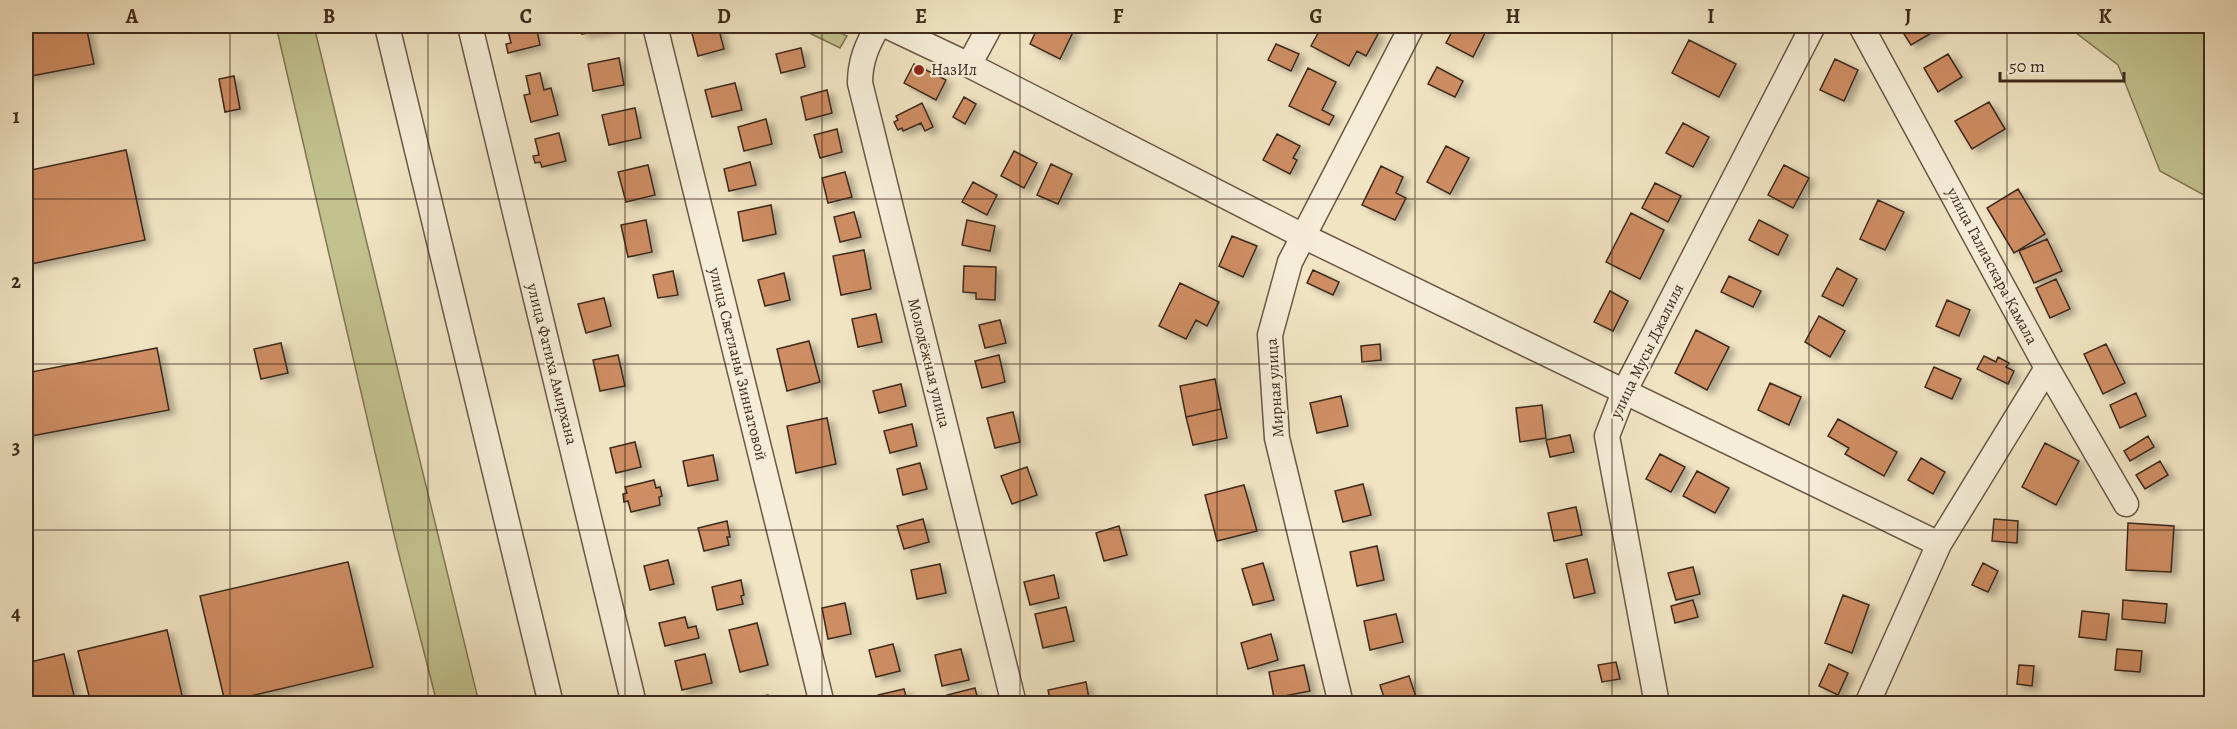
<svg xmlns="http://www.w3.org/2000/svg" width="2237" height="729" font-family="Alegreya,serif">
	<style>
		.green { fill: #c2c28e; stroke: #807655; stroke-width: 1.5 }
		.building { fill: #ce8d64; stroke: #3e2a1c; stroke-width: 1.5; filter: url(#shadow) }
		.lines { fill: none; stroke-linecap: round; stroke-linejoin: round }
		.minor-casing { stroke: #6b5846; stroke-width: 27 }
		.minor { stroke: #f6edd8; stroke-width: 24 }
		.grid { fill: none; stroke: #3e2a1c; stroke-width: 1.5; stroke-opacity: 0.55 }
		.poi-dot { fill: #8f2418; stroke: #f6edd8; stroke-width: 2 }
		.labels { text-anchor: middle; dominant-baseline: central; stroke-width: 4.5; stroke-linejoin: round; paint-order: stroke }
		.poi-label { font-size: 16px; fill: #3e2a1c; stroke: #f6edd8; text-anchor: start }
		.street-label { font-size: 16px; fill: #3e2a1c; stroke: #f6edd8 }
		.neatline { fill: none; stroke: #3e2a1c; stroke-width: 2 }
		.grid-label { font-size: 20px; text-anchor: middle; font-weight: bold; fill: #3e2a1c }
	</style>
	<defs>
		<filter id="shadow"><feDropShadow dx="6" dy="4" stdDeviation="3" flood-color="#0004"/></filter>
	</defs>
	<rect width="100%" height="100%" fill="#f1e4c3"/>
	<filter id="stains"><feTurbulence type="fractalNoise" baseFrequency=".00333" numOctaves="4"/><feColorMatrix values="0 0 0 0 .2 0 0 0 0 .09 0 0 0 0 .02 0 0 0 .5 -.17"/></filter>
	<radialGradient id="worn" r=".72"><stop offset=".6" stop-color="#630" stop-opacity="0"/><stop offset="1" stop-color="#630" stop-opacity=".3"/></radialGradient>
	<path class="green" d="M276,26H314L479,703H437L397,547Z
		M795,26H826L847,36L840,48Z
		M2067,26H2211V199L2160,171L2118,65Z"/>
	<path class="building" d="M26,26H86L94,64L26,77Z
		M507,26H536L540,45L508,53L506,44L511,43Z
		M581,26H610V29L582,34Z
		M690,26H718L724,49L698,56Z
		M1030,26H1065L1074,30L1060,59L1030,44L1037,29Z
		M1322,26H1362L1378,34L1366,56L1357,51L1349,66L1311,46Z
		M1455,26L1488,27L1473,57L1446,43Z
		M1899,26H1938L1940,28L1911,45Z
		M1689,40L1736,64L1719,97L1672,73Z
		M1276,44L1299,54L1291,71L1268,60Z
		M801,48L805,67L781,73L776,54Z
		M1948,54L1962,77L1938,92L1924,68Z
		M619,58L624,85L593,91L588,64Z
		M1835,59L1858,70L1844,101L1820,90Z
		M914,64L946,80L936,100L904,83Z
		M1437,67L1463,81L1455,97L1428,84Z
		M1308,68L1336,82L1322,110L1334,116L1329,125L1289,106Z
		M540,73L544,90L551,88L558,115L531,122L524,95L530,94L526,76Z
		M234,76L240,109L225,112L219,79Z
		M735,83L742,110L712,117L705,90Z
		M827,90L832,113L806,120L801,97Z
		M964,97L976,104L965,124L953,117Z
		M1989,102L2005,129L1972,149L1955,121Z
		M922,103L933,127L925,131L921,123L903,131L902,128L898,130L894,122L898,120L896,116Z
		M635,108L641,138L609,145L602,115Z
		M766,119L772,144L744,151L738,127Z
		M1683,123L1709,137L1693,167L1666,153Z
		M837,129L842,152L820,158L814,135Z
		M559,133L566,161L542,167L540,162L535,163L533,156L539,155L535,139Z
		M1277,134L1300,146L1293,158L1297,160L1290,174L1263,160Z
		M1446,146L1469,158L1450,194L1427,182Z
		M126,150L145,240L26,265V171Z
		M1014,151L1037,163L1024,188L1001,176Z
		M750,162L756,185L729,191L724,169Z
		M1051,164L1072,174L1058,204L1037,195Z
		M648,165L655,195L626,202L618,172Z
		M1784,165L1809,178L1793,208L1768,195Z
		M1381,166L1403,177L1396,193L1406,198L1395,220L1362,205Z
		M845,172L852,197L828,203L822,178Z
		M973,182L997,195L987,215L962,202Z
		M1655,183L1681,196L1668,222L1642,208Z
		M2018,189L2045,234L2014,253L1987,208Z
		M1878,200L1904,212L1885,250L1860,239Z
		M771,205L776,234L743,241L738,212Z
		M854,212L861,237L840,242L834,217Z
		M1631,213L1664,230L1640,279L1606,262Z
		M646,220L652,252L628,257L621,225Z
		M967,220L995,226L990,251L962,245Z
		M1759,220L1788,235L1778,255L1749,240Z
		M1232,236L1257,246L1243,277L1219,266Z
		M2047,239L2062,271L2034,283L2019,251Z
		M864,250L871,289L841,295L833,256Z
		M964,266L996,267L995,300L976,299V293L963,292Z
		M1837,268L1857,279L1843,306L1822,296Z
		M1313,270L1339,282L1333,295L1307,283Z
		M673,271L678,295L658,298L653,275Z
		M784,273L790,300L765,306L758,280Z
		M1729,276L1761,291L1753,307L1721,292Z
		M2056,279L2070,309L2050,318L2036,288Z
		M1180,283L1219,302L1207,326L1196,320L1186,339L1159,326Z
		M1610,291L1628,301L1613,331L1594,322Z
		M604,298L611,326L586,333L578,304Z
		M1947,300L1970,310L1959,336L1936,326Z
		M876,314L882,342L858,347L852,319Z
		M1819,316L1845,331L1830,357L1805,342Z
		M1000,320L1006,343L985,348L979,325Z
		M1696,330L1729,347L1707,390L1675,373Z
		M809,341L820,382L787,391L777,349Z
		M281,343L288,373L261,379L254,349Z
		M1380,344L1381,360L1362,362L1361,346Z
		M2106,344L2125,383L2103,394L2084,354Z
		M157,348L169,410L26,437V373Z
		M618,355L625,386L600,391L593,360Z
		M999,355L1005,382L982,388L975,361Z
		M1984,356L1996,362L1998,357L2009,363L2006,367L2014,371L2008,384L1977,369Z
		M1934,367L1961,379L1952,399L1925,387Z
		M1215,379L1221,409L1186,417L1180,386Z
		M1770,383L1801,397L1789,425L1758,410Z
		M901,384L906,406L879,413L873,391Z
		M2136,393L2146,416L2120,428L2110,405Z
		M1341,396L1348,426L1317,433L1310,403Z
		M1542,405L1546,438L1520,442L1516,408Z
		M1221,409L1227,438L1193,445L1186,417Z
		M1013,412L1020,442L995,448L987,418Z
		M827,418L836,464L796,473L787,426Z
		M1838,419L1897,452L1884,476L1845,454L1849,448L1828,436Z
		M912,424L917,446L890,453L884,431Z
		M1570,435L1574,452L1550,457L1546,440Z
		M2148,436L2154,447L2130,461L2124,451Z
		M635,442L641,467L616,473L610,448Z
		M2045,443L2079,461L2056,505L2022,487Z
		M1660,454L1685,467L1671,492L1646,479Z
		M713,455L718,480L688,486L683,461Z
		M1921,458L1945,472L1933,494L1908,480Z
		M2160,461L2168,475L2145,489L2136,475Z
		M920,463L927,489L903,495L897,469Z
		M1027,467L1037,495L1012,504L1001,476Z
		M1697,471L1729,488L1715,513L1683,496Z
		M654,480L656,488L660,487L662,496L659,497L660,505L631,512L628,501L624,502L623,494L627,493L625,487Z
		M1363,484L1371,515L1343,522L1335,491Z
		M1244,485L1257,531L1217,541L1205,495Z
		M1576,507L1582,535L1554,541L1548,513Z
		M923,519L929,542L904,549L897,526Z
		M1994,519L2018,521L2017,543L1992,541Z
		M727,521L730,537H727L729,545L704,551L698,528Z
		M2128,523L2174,526L2171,572L2126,570Z
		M1119,526L1127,555L1104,561L1096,533Z
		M1377,546L1384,580L1357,586L1350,552Z
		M1587,559L1595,593L1574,598L1566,564Z
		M668,560L674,584L650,590L644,566Z
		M348,562L373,667L225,702L200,596Z
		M1263,563L1274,600L1253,605L1242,569Z
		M1983,563L1998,571L1988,592L1972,585Z
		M940,564L946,593L917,599L911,570Z
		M1693,567L1700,594L1676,600L1668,573Z
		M1054,575L1059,598L1030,605L1024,582Z
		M741,580L744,595L741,596L743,604L717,610L712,587Z
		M1843,595L1869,605L1852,653L1825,643Z
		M1693,600L1698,617L1675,623L1671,606Z
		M2123,600L2167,604L2165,623L2122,619Z
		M845,603L851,634L828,639L822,608Z
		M1066,607L1074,641L1043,648L1035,614Z
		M2082,611L2109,614L2106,640L2079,637Z
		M1396,614L1403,642L1370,650L1364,621Z
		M685,617L688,628L696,626L699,638L665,646L659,623Z
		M757,623L768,665L740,672L729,630Z
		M167,630L184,704H91L78,651Z
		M1271,634L1278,660L1248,669L1241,643Z
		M893,644L900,671L876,677L869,650Z
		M961,649L969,680L942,686L935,655Z
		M2117,649L2142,651L2140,672L2115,670Z
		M64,654L76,704H26V663Z
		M705,654L712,683L682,690L675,661Z
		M1616,662L1620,679L1602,682L1598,665Z
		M1829,664L1848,673L1838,695L1819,686Z
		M1304,665L1310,691L1274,698L1269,672Z
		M2019,665L2034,666L2032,686L2017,684Z
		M1409,676L1417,700L1405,704H1386L1380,685Z
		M1086,682L1090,704H1051L1048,690Z
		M975,688L979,704H949L947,695Z
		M904,689L908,704H880L878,695Z
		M768,695L770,701L775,700L776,704H745L744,700Z"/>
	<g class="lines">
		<g class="minor-casing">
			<path id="minor" d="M387,26L551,704
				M470,26L634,704
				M655,26L822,704
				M878,26C867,45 860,61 860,83L1014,704
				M887,26L969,65L1303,236L1939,544
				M1861,26L2047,368L2126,504
				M969,65L990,26
				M1341,704L1277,438L1270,335L1290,262L1412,26
				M1657,704L1607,436L1624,392L1813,26
				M1867,704L1939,544L2047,368"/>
		</g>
		<use href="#minor" class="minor"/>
	</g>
	<path class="grid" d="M230,26V704M428,26V704M625,26V704M822,26V704M1020,26V704M1217,26V704M1415,26V704M1612,26V704M1809,26V704M2007,26V704M26,199H2212M26,364H2212M26,530H2212"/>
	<circle class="poi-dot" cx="919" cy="70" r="6"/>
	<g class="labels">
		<g class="poi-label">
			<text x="931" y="70">НазИл</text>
		</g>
		<g class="street-label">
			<text transform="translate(1992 266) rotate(62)">улица Галиаскара Камала</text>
			<text transform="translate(1647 351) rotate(-64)">улица Мусы Джалиля</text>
			<text transform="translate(929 363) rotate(76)">Молодёжная улица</text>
			<text transform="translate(552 364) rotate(76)">улица Фатиха Амирхана</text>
			<text transform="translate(738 364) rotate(76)">улица Светланы Зиннатовой</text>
			<text transform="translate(1275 388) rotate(-94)">Мирная улица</text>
		</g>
	</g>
	<rect width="2237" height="729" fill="none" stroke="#f1e4c3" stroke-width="66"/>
	<path d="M2000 72v9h124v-9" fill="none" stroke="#3e2a1c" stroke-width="3"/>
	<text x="2009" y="72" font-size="18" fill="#3e2a1c" stroke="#f6edd8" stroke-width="4.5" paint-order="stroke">50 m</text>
	<rect x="33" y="33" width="2171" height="663" class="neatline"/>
	<g class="grid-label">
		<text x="132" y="23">A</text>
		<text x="329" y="23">B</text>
		<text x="526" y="23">C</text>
		<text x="724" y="23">D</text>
		<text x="921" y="23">E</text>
		<text x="1118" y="23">F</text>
		<text x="1316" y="23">G</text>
		<text x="1513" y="23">H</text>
		<text x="1711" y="23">I</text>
		<text x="1908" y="23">J</text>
		<text x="2105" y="23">K</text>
		<text x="16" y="123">1</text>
		<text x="16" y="288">2</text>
		<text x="16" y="454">3</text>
		<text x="16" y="620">4</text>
	</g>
	<rect width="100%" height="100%" filter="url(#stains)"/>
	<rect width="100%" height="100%" fill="url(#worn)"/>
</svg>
